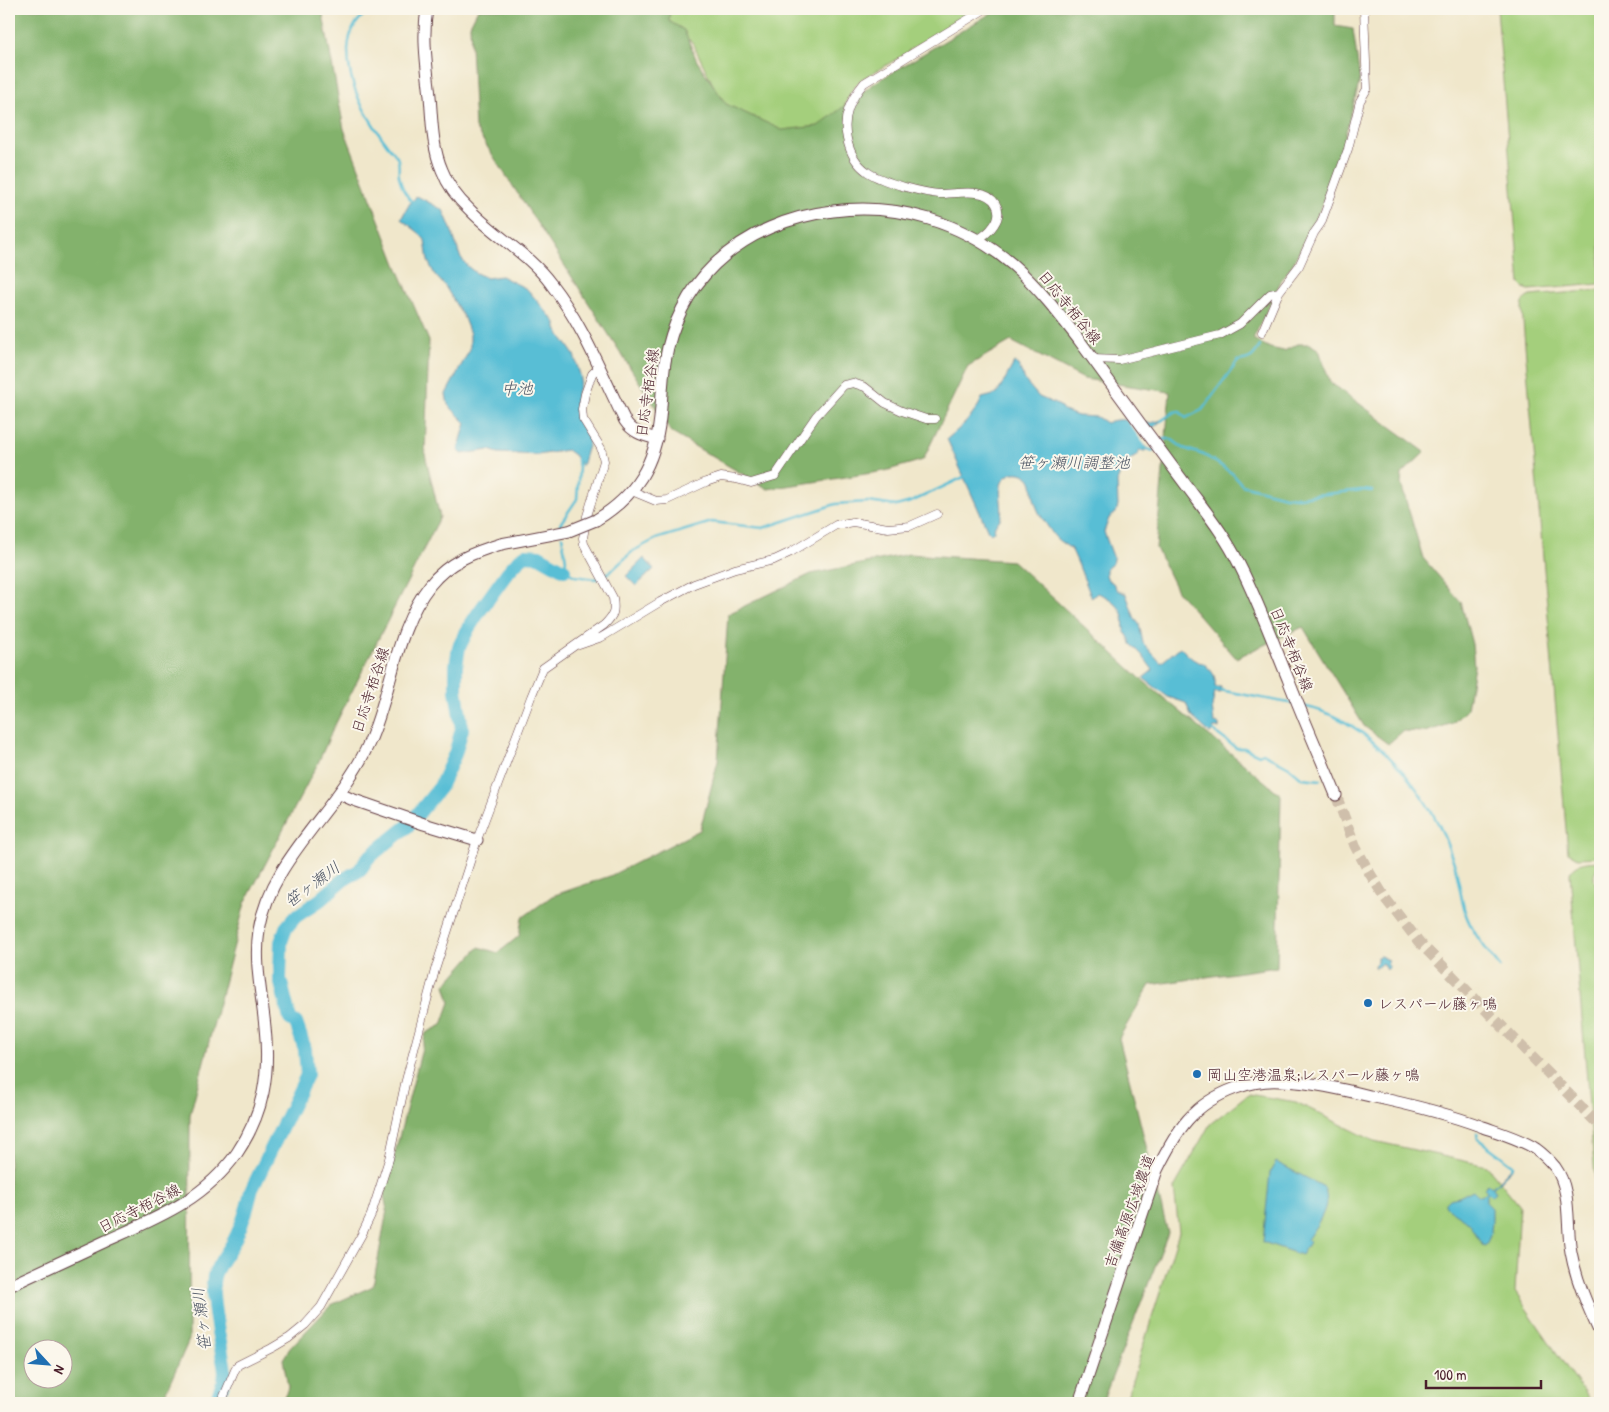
<svg xmlns="http://www.w3.org/2000/svg" width="1609" height="1412" font-family="'Patrick Hand','Klee One',sans-serif">
	<style>
		.green { fill: #a4cf7c; stroke: #777754 }
		.forest { fill: #83b26c; stroke: #66684c; fill-rule: evenodd }
		.water { fill: #58bed5; stroke: #516e80 }
		.pier { fill: #f0e7cb }
		.lines { fill: none; stroke-linecap: round; stroke-linejoin: round }
		.stream { stroke: #58bed5; stroke-width: 2.5 }
		.river { stroke: #58bed5; stroke-width: 14 }
		.secondary-tunnel { stroke: #cfbfab; stroke-width: 11; stroke-dasharray: 11 5.5; stroke-linecap: butt }
		.street-casing { stroke: #633d43; stroke-width: 9 }
		.secondary-casing { stroke: #633d43; stroke-width: 13 }
		.street { stroke: #fff; stroke-width: 8 }
		.secondary { stroke: #fff; stroke-width: 11 }
		.secondary-bridge-casing { stroke: #633d43; stroke-width: 13; stroke-linecap: butt }
		.secondary-bridge { stroke: #fff; stroke-width: 11 }
		.poi-dot { fill: #1f6fb2; stroke: #fbf7ec; stroke-width: 2 }
		.labels { text-anchor: middle; dominant-baseline: central; stroke-width: 4; stroke-linejoin: round; paint-order: stroke }
		.street-label { font-size: 15px; fill: #4a1f2b; stroke: #fbf7ec }
		.poi-label { font-size: 15px; fill: #4a1f2b; stroke: #fbf7ec; text-anchor: start }
		.water-label { font-size: 16px; font-style: italic; fill: #4f5766; stroke: #fbf7ec }
	</style>
	<rect width="100%" height="100%" fill="#fbf7ec"/>
	<filter id="ink" filterUnits="userSpaceOnUse"><feTurbulence type="fractalNoise" baseFrequency=".02" numOctaves="2"/><feDisplacementMap in="SourceGraphic" scale="10" xChannelSelector="R" yChannelSelector="G"/><feConvolveMatrix kernelMatrix="1 2 1 2 8 2 1 2 1" color-interpolation-filters="sRGB"/></filter>
	<filter id="wash" filterUnits="userSpaceOnUse"><feTurbulence type="fractalNoise" baseFrequency=".0096" numOctaves="4" result="noise"/><feDisplacementMap in="SourceGraphic" scale="20" xChannelSelector="R" yChannelSelector="G"/><feGaussianBlur stdDeviation="1.12" result="paint"/><feColorMatrix in="noise" values="0 0 0 0 0 0 0 0 0 0 0 0 0 0 0 0 0 1.4 0 .05"/><feComposite in="paint" operator="in"/></filter>
	<g filter="url(#wash)">
		<rect width="100%" height="100%" fill="#f0e7cb"/>
		<path class="green" d="M588,9H977L909,50V52L862,79L852,90L845,104L841,119L823,165L725,109L692,42L688,39L680,42Z
			M1497,9H1600V284L1529,290L1524,288L1520,284Z
			M1600,290V857L1578,858L1568,853L1522,309C1522,302 1524,299 1530,296Z
			M1600,861V865C1592,872 1592,882 1600,889V1239L1570,873C1576,861 1588,862 1600,861Z
			M1248,1094L1296,1102L1374,1141L1487,1166L1520,1206L1515,1292L1591,1403H1125L1179,1232L1174,1188L1210,1124Z"/>
		<path class="forest" d="M9,9H322L344,129L396,264L429,341L425,454L440,517L333,729L318,763L245,903L190,1115L189,1340L161,1403H9ZM32,1350H62V1380H32Z
			M478,9H698L693,11L670,10L669,21L684,30L697,61L726,104L782,130L818,126L876,82L998,9H1335V26L1353,29L1360,80L1341,150L1321,208L1293,264L1282,279L1253,339L1270,348L1284,351L1298,344H1310L1319,350L1330,382L1425,452L1402,474L1401,484L1423,558L1461,602L1472,644L1474,666L1467,709L1453,723L1425,732L1403,731L1388,744L1364,726L1303,627L1236,658L1177,591L1156,548L1170,392L1084,379L1011,341L968,366L923,460L885,471L768,489L672,433L561,260L475,128L470,25Z
			M909,554L1013,561L1141,679L1281,795L1277,967L1150,985L1119,1038L1168,1233L1102,1403H283L288,1387L283,1359L290,1348L331,1305L373,1286L387,1210L384,1195L426,1033L442,1025L450,1002L445,985L479,947L498,953L519,936L522,918L552,896L610,876L700,830L718,761L728,614L811,574Z"/>
		<path class="water" d="M417,196L443,210L450,226L460,256L467,266L476,273L487,278L501,276L527,289L556,323V329L574,355L581,378L576,398L575,418L589,438V442L582,466L574,455L567,450L538,455L498,453L489,450L462,454L458,450L466,423L448,405L446,394L470,349V334L464,318L445,286L435,275L428,261L425,240L418,232L401,219L410,203Z
			M1014,363L1018,365L1026,382L1039,397L1060,406L1064,411L1078,416L1097,417L1106,423C1120,416 1133,422 1147,423C1153,423 1159,421 1164,419C1150,429 1147,433 1145,451H1139L1138,455L1123,464L1117,482L1118,505L1116,513L1109,518L1104,532L1114,559L1113,563L1106,569V575L1108,580L1113,583L1117,590L1126,594L1135,619L1139,624L1143,643L1161,663L1180,647C1187,654 1193,662 1203,663C1212,671 1216,674 1215,687H1221L1220,693L1215,692L1212,706L1214,723L1219,724V728H1214L1212,732L1210,733L1191,716L1186,703L1168,697L1143,678L1153,670L1142,655L1131,644C1130,637 1126,635 1124,629C1123,625 1124,620 1123,617C1121,605 1107,596 1097,593L1092,598C1088,590 1075,554 1071,549C1066,545 1060,542 1056,538C1054,536 1042,518 1041,516C1038,511 1035,504 1034,498C1032,490 1034,483 1028,477C1022,472 1013,471 1007,476C991,489 1011,513 995,525L994,531L991,534L988,531L947,439C961,427 975,416 982,398L997,394Z
			M644,558L654,569L636,586L626,576Z
			M1380,956L1389,960L1387,965L1389,968L1386,970L1382,963L1376,968L1374,965L1377,962V957Z
			M1276,1162L1324,1187C1333,1206 1316,1225 1307,1240L1309,1242L1301,1255L1263,1242L1270,1172Z
			M1513,1166L1514,1167L1493,1188L1496,1192L1492,1196L1489,1193L1486,1196V1202L1492,1208C1492,1219 1493,1236 1485,1245L1482,1244L1468,1222L1447,1208L1445,1205V1203L1449,1199L1459,1197L1473,1190L1478,1195L1482,1196L1487,1191L1484,1188L1488,1184L1492,1187Z"/>
		<path class="pier" d="M1128,416L1143,420L1149,439L1147,448L1124,417Z"/>
		<g class="lines">
			<path class="stream" d="M372,9C356,19 349,31 348,50C348,87 364,112 385,142C388,147 394,152 397,157C400,163 398,170 399,176C401,187 405,195 413,203
				M1161,421L1174,412L1179,411L1186,418L1202,410L1238,361C1252,359 1253,357 1260,346
				M1160,443L1164,439H1171L1183,448L1204,455L1220,465L1233,474L1242,485L1285,496L1298,497L1362,490L1372,491
				M1144,448L1153,451L1155,449
				M561,530L560,524L577,499L579,467L577,459
				M562,536L566,560L564,570L575,576L596,579L609,573L633,551L656,539L712,522L763,528L836,504L868,502L896,506L911,502L966,476
				M1219,690L1294,704
				M1302,706C1362,717 1411,773 1439,825C1444,836 1449,849 1453,860C1459,877 1460,895 1465,912C1472,933 1487,950 1500,967
				M1212,730L1236,748H1244L1259,755L1263,753L1289,767L1302,778L1320,780
				M1477,1133L1478,1139L1513,1165L1512,1168"/>
			<path class="river" d="M215,1403L224,1381L225,1371C222,1348 209,1297 214,1276C218,1264 225,1256 231,1246C240,1231 248,1208 251,1191L307,1075L305,1049L296,1023L290,1019L280,979L281,942L286,928L295,917L320,900L343,880L360,870L368,858L409,825L440,787L455,754L462,729L456,690V666L459,647L468,629L479,612L507,573L516,563L525,555L539,556L564,570"/>
		</g>
	</g>
	<g filter="url(#ink)">
		<g class="lines">
			<path class="secondary-tunnel" d="M1336,795L1355,846L1369,872L1385,898L1419,942L1600,1126"/>
			<g class="street-casing">
				<path id="street" d="M977,240C984,236 990,231 994,225C1005,209 993,195 977,193C965,191 951,194 939,194C927,193 916,190 905,187C877,179 854,172 847,139C842,117 850,100 864,83L985,9
					M1262,332L1279,292L1299,266L1314,233L1321,223L1348,149L1360,101L1367,89L1364,9
					M1093,359L1119,360L1220,335L1240,324L1270,294L1279,292
					M632,491L656,501L667,500L706,482L721,477L736,479L751,483L775,476L816,416L844,385L853,383L865,387L885,403L902,411L926,419H935
					M579,645L602,637L660,602L694,584L735,569L774,560L791,552L836,525L853,522L888,528L910,526L937,514
					M221,1403L235,1370L238,1365L272,1348L289,1338L305,1325L321,1307L362,1234L371,1215L389,1159L405,1084L435,970L477,840L531,697L543,668L604,625C614,615 615,612 613,598L584,544L583,538L587,516L604,461L601,448L583,419L582,409L585,394L592,374L599,367"/>
			</g>
			<g class="secondary-casing">
				<path id="secondary" d="M427,9C422,38 427,67 430,96C432,120 432,147 442,170C448,186 458,199 470,210C496,237 529,254 551,284C583,325 602,375 625,421C633,433 643,435 657,439
					M596,520C636,496 655,464 660,418C662,400 662,381 665,362C671,325 688,290 715,264C747,233 790,216 833,211C897,202 964,223 1013,265C1038,287 1059,314 1079,340C1100,369 1121,397 1142,426C1161,451 1179,476 1198,501C1213,521 1228,541 1239,564C1258,601 1272,640 1288,679C1303,718 1320,756 1336,795
					M340,794L351,799L424,824L477,840
					M9,1286C41,1271 74,1256 106,1241C157,1218 204,1200 237,1153C264,1113 270,1074 265,1027C262,995 254,963 259,930C271,857 340,809 369,743C392,692 395,629 430,585C448,562 474,552 501,544
					M1079,1403L1157,1170C1177,1130 1192,1104 1236,1088C1250,1083 1265,1080 1280,1081C1311,1082 1341,1089 1370,1096C1408,1104 1446,1113 1483,1127C1500,1133 1521,1139 1536,1149C1543,1154 1549,1160 1555,1167C1572,1190 1566,1225 1571,1252C1576,1280 1588,1307 1600,1333"/>
			</g>
			<use href="#street" class="street"/>
			<use href="#secondary" class="secondary"/>
			<g class="secondary-bridge-casing">
				<path id="secondary-bridge" d="M501,544L569,531L596,520"/>
			</g>
			<use href="#secondary-bridge" class="secondary-bridge"/>
		</g>
	</g>
	<g class="poi-dot">
		<circle cx="1368" cy="1003" r="5"/>
		<circle cx="1197" cy="1074" r="5"/>
	</g>
	<g class="labels">
		<g class="street-label">
			<text transform="translate(1070 307) rotate(51)">日応寺栢谷線</text>
			<text transform="translate(647 393) rotate(-82)">日応寺栢谷線</text>
			<text transform="translate(1292 649) rotate(68)">日応寺栢谷線</text>
			<text transform="translate(370 690) rotate(-72)">日応寺栢谷線</text>
			<text transform="translate(139 1208) rotate(-27)">日応寺栢谷線</text>
			<text transform="translate(1129 1211) rotate(-70)">吉備高原広域農道</text>
		</g>
		<g class="poi-label">
			<text x="1378" y="1003">レスパール藤ヶ鳴</text>
			<text x="1207" y="1074">岡山空港温泉;レスパール藤ヶ鳴</text>
		</g>
		<g class="water-label">
			<text x="517" y="388">中池</text>
			<text x="1074" y="462">笹ヶ瀬川調整池</text>
			<text transform="translate(312 884) rotate(-37)">笹ヶ瀬川</text>
			<text transform="translate(201 1319) rotate(-97)">笹ヶ瀬川</text>
		</g>
	</g>
	<rect width="1609" height="1412" fill="none" stroke="#fbf7ec" stroke-width="30"/>
	<g transform="translate(48 1364) rotate(116)"><circle r="24" fill="#fbf7ec" stroke="#b4a19f"/>
	<path d="M0-4L9 19L0 12L-9 19Z" fill="#1f6fb2"/>
	<text y="-8" font-size="14" font-weight="bold" text-anchor="middle" fill="#4a1f2b">N</text>
	</g>
	<path d="M1426 1380v8h115v-8" fill="none" stroke="#4a1f2b" stroke-width="2.5"/>
	<text x="1434" y="1380" font-size="15" fill="#4a1f2b" stroke="#fbf7ec" stroke-width="4" paint-order="stroke">100 m</text>
</svg>
